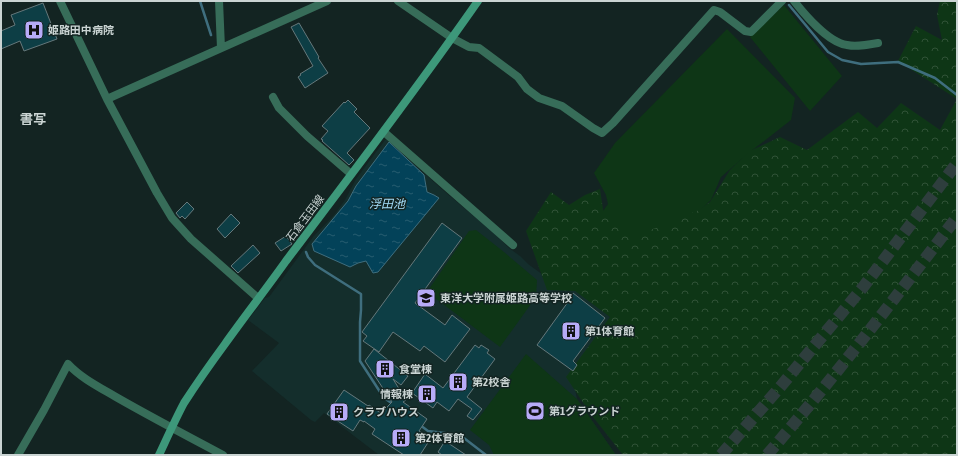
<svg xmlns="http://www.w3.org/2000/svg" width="958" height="456" font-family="'Asap Condensed','Noto Sans JP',sans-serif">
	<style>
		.built { fill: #142e2c }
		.green { fill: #0e3616 }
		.forest { fill: url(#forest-crowns) }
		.water { fill: url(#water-ripples); stroke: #3f6e7e }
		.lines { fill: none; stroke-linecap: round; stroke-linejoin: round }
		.stream { stroke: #3f6e7e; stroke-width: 2.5 }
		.building { fill: #0d3e45; stroke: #65787b }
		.motorway-tunnel { stroke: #2e3e3d; stroke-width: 12; stroke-dasharray: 12 6; stroke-linecap: butt }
		.minor { stroke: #376d59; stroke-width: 8 }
		.secondary { stroke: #3d987a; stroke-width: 8 }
		.labels { text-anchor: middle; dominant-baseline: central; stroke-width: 3; stroke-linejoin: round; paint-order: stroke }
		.poi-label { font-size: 11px; font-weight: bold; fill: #cad4d3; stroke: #132422; text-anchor: start }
		.street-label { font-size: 11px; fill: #cad4d3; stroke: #132422 }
		.water-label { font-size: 12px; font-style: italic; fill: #a5defa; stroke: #132422 }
		.quarter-label { font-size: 13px; font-weight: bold; fill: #cad4d3; stroke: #132422 }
	</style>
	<defs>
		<pattern id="forest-crowns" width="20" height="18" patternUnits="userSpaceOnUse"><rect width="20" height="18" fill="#0e3616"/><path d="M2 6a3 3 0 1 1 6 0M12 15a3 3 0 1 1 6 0" fill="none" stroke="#305237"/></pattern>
		<pattern id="water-ripples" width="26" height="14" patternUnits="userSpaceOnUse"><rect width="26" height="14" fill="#034259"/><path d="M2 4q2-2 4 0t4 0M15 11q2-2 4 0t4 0" fill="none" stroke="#265c70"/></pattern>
	</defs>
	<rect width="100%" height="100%" fill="#132422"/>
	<path class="built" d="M385,140H387L444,191L494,233L509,248L520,256L528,264L557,285L573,288L610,317L573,379L577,399L616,455H379L324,413L315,422L311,420L252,371L279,343L248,320L265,298L269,297L313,237L334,215L345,200L356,179Z"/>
	<path class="green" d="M784,5L842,76L810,111L750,37Z
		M727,29L795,98L791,120L750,152L721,177L711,200L697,213L636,238L600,215L608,204L606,195L594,173L615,143Z
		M476,230L504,252L537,280L536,297L500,347L427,292L469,231Z
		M526,354L577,399L616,455H494L489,445L470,430Z"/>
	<path class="forest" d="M940,1H957V455H623L590,413L566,377L610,317L575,291L547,290L526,231L551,192L569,205L585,195L600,189L604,216L633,235L648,231L699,210L710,202L730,170L750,151L780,137L807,150L858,112L877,128L901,103L940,130L957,99L898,61L916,26L942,40L937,15Z"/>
	<path class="water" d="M389,142L424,175L427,192L434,195L439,198L378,272L373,273L366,261L358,263L350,267L314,251L312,244L348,201L356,186Z"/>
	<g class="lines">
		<path class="stream" d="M200,1L211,35
			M789,5L828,52L842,60L861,64L898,62L935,78L957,95
			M306,252L308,257L315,265L361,294V310L360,322V361L384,398L390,402
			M420,425L428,431L460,435L486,455"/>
	</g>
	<path class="building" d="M43,3L57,39L24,51L20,41L1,49V31L15,25L11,15Z
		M299,23L319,57L318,58L328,73L305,88L298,77L301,75L300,74L313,66L291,27Z
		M348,100L357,109L354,112L370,128L347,153L354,160L349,165L322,141L323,140L321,139L328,131L322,126L344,102L345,103Z
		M187,202L194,209L185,219L182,216L180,218L176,213Z
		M231,214L240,223L225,238L217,229Z
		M442,223L462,238L415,303L445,325L452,315L470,329L445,362L424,346L420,351L393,332L379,352L363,341L367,336L362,332Z
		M286,236L292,244L281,251L275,243Z
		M253,245L260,253L238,273L231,266Z
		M573,293L605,318L573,361L577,365L573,371L537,345L568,302L567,301Z
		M475,345L479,348L481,345L489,350L487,353L495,359L467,397L482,409L473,420L467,416L472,409L458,399L449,411L437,402L433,408L412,393L425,374L443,388Z
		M374,349L408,376L401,385L393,379L406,400L403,402L427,419L419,431L431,438L420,455H404L372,434L375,429L364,421V422L360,420L353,431L327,414L344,390L368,406L369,405L382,414L388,406L392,402L365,361Z
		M445,441L466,455H442L438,452Z"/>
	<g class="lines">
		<path class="motorway-tunnel" d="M721,455L781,386L864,286L957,163
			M767,455C834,378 895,298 957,217"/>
		<path class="minor" d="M60,1L107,99L157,193L172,218L191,239L258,298
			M219,1L221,48
			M398,1L452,38L469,47L479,48L518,77L527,89L539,98L562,106L593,128L602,133L613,123L714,10L720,12L745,31L751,32L782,1
			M794,1C805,15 829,43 847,45C857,47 867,45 878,43
			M273,97L279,108L307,136L351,174
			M107,99L327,1
			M384,132L513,245
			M18,455L44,410L68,364C81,378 99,387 116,397C151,417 187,436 223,455"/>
		<path class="secondary" d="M159,455C167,438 175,420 184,403C197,383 211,363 225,344C245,316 266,289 286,261C351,175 416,90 478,1"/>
	</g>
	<defs>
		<g id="hospital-square" transform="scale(1)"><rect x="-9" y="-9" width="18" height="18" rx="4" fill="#b7abf7" stroke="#132422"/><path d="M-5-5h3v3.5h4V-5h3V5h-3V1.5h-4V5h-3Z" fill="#111"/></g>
		<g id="school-square" transform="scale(1)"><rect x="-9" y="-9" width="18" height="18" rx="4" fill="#b7abf7" stroke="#132422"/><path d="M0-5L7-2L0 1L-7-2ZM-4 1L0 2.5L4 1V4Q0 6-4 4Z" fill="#111"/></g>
		<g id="building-square" transform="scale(1)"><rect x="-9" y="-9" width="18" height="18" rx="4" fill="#b7abf7" stroke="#132422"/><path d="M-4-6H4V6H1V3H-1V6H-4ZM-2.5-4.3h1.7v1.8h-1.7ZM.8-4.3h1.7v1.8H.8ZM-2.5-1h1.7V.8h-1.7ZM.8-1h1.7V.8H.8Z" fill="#111"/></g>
		<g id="stadium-square" transform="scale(1)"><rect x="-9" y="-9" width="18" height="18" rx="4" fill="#b7abf7" stroke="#132422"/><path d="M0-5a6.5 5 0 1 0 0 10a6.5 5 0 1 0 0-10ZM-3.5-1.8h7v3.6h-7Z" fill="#111"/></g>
	</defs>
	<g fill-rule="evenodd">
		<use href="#hospital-square" x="34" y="30"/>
		<use href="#school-square" x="426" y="298"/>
		<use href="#building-square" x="571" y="331"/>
		<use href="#building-square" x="385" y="369"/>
		<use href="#building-square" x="458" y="382"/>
		<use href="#building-square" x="427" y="394"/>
		<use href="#stadium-square" x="535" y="411"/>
		<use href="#building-square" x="339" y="412"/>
		<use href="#building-square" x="401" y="438"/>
	</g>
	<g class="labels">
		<g class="poi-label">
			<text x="48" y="30">姫路田中病院</text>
			<text x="440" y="298">東洋大学附属姫路高等学校</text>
			<text x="585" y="331">第1体育館</text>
			<text x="399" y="369">食堂棟</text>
			<text x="472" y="382">第2校舎</text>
			<text x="413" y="394" text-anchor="end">情報棟</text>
			<text x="549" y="411">第1グラウンド</text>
			<text x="353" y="412">クラブハウス</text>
			<text x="415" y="438">第2体育館</text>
		</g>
		<g class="street-label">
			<text transform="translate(305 218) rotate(-53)">石倉玉田線</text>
		</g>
		<g class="water-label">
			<text x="387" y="204">浮田池</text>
		</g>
		<g class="quarter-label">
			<text x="33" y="119">書写</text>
		</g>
	</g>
	<rect width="958" height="456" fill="none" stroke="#cad4d3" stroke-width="4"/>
</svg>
